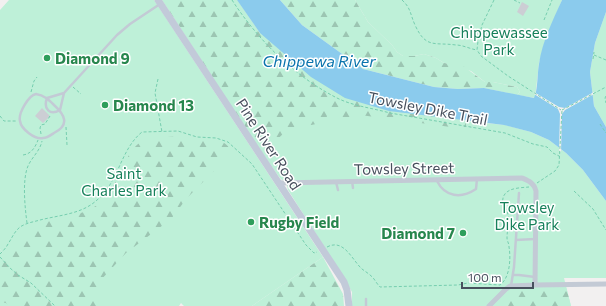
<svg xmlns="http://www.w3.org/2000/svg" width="606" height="306" font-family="Commissioner,sans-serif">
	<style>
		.green { fill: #bef0d8 }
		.forest { fill: url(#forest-firs) }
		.water { fill: #8bcbed }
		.pier { fill: #f2f0f0 }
		.building { fill: #ccced4 }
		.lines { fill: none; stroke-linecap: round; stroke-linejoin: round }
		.path { stroke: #76ceaf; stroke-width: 1; stroke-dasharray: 3 2; stroke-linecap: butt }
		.lane { stroke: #c3cad5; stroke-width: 2.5 }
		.street { stroke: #c3cad5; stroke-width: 5 }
		.secondary { stroke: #c2cad9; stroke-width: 7 }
		.leisure-dot { fill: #2e9e5b; stroke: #fff; stroke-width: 1.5 }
		.labels { text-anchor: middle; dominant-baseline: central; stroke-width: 3; stroke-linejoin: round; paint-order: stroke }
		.park-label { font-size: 15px; fill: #16805a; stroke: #fff }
		.leisure-label { font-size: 15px; font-weight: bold; fill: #27864d; stroke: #fff; text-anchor: start }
		.street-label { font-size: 15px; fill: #47505d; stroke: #fff }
		.water-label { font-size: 16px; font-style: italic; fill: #0b74ad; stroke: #fff }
	</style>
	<defs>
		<pattern id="forest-firs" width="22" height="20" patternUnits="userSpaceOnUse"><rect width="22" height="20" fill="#bef0d8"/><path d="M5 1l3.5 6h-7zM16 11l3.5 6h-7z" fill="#9cc5b2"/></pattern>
	</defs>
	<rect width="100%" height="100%" fill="#f2f0f0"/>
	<path class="green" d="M9,0H154L323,257L252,306H184L181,303L179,306H0V251L3,253L0,249V10Z
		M237,0L260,33L466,121L505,125L531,132L549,140L566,153L583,170L606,201V278H564L571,306H352V292L346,281L288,190L286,181L282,180L279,177L254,141Z
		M355,0H562L545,41L539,63L535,98L517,95L520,92L517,87L493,82H485L471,71L444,63L436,58L424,54L414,56H403L397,52L392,45L368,22Z
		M606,12V127L594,106L590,72L595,43Z"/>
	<path class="forest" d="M162,0H237L260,33L311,77L345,98L389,111L466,121V129L360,115L352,125C343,126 338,124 334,115H328C318,130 306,122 291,128C285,131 279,138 274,143L261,144L254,141Z
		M280,0H355L368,22L392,45L397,52L403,56H414L424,54L436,58L444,63L463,66L485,82H493L517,87L520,92L517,95L484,88L458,89L434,87L363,69L302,25Z
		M181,136L203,141L223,142L234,151L187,198L171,219L126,253L99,282L100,306H9L6,303L0,302V249L4,255C14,245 24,231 36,226C57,216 77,219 99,204C119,189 123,150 144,140C152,137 172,137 181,136Z
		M323,257L343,294L344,306H252Z
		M566,287L571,306H501L497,302C517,284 541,288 566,287Z"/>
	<path class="water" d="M237,0H280L302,25L363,69L434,87L458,89L484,88L534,98C538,89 537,75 539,64C542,42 553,20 562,0H606V12L595,43L590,72L594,106L606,127V201L583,170L566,153L549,140L531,132L504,125L389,111L345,98L311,77L260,33Z"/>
	<path class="pier" d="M534,92L559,107L565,108L594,92V94L565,110L562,114L561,152L559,151L560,114L558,109L534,94Z"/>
	<path class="building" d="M522,2L529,6L523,16L517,12Z
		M42,108L50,116L43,123L35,116Z"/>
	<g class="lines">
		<path class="path" d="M232,0C258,40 294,76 337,98C353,106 372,108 390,113L505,133L533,144L547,147L553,153L559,156
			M402,0C411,8 410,14 415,25C426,49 434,42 456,45C463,45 470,49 477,50
			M494,0L482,25L478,41L477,50L481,56L508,76L561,110
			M514,0L520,3
			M544,20L552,0
			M594,55L606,60
			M593,59L594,52
			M158,79L155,93L162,132
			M73,87L81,94
			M31,92L34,81L37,77
			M606,96L605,98L606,103
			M562,110L606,87
			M0,116L4,121H17
			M600,124L606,133
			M66,127L67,145
			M41,134L40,128L41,125L45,124L50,116
			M23,155C31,154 35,148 38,140
			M537,183L555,171L559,165L562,110
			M574,191L593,209L606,230
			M27,223C25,208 22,180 28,166C32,157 40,151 42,141
			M327,247C344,238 352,260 362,269C366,272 371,275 374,279C376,282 378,285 380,287L458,285L468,283L500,285C510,278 511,258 509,247C509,243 507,241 507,238C507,227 512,214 503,205C500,188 517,188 529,187
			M0,254C3,251 6,248 8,244C12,238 14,232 20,227C26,223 33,222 40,220C60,215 82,214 97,200C119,182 120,150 142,132L178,131L197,137L216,138L228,142L252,164L306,245L314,253L317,252
			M0,257L10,268L18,275L31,283L55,306"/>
		<path class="lane" d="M64,93L60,110C50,116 43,109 47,98L64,93L117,35L130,24L160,4
			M36,94C44,95 49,100 54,105C65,115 70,125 54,133C51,135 47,138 43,138C35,140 21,129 20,121C18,113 29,95 36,94Z
			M352,181L353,188
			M437,181C445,197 461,199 476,189L477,179
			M336,182L338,190
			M518,209L535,208
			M516,240L535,239
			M513,275H519L535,277
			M511,286L514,267L519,193
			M366,306V299"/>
		<path class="street" d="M279,183L522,178C529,181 534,183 536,191L535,285
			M489,306L506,289L510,286L535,285L606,284"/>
		<path class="secondary" d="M158,0L344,282L347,290L349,306"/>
	</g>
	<g class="leisure-dot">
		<circle cx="47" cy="58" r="4"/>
		<circle cx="105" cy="105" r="4"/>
		<circle cx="251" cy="222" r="4"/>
		<circle cx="463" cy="233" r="4"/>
	</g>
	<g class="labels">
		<g class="park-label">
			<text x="499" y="32">Chippewassee<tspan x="499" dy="17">Park</tspan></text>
			<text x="124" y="173">Saint<tspan x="124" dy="17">Charles Park</tspan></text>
			<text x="527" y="207">Towsley<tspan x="527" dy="17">Dike Park</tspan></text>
		</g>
		<g class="leisure-label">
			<text x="55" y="58">Diamond 9</text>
			<text x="113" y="105">Diamond 13</text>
			<text x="259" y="222">Rugby Field</text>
			<text x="455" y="233" text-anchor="end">Diamond 7</text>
		</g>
		<g class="street-label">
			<text transform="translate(428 108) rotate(11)">Towsley Dike Trail</text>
			<text transform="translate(269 144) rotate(57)">Pine River Road</text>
			<text transform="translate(404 168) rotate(-1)">Towsley Street</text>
		</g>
		<g class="water-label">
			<text x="319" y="60">Chippewa River</text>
		</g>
	</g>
	<path d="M462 282v6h71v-6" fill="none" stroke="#47505d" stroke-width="2"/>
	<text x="468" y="282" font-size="12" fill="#47505d" stroke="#ffffff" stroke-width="3" paint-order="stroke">100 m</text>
</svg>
